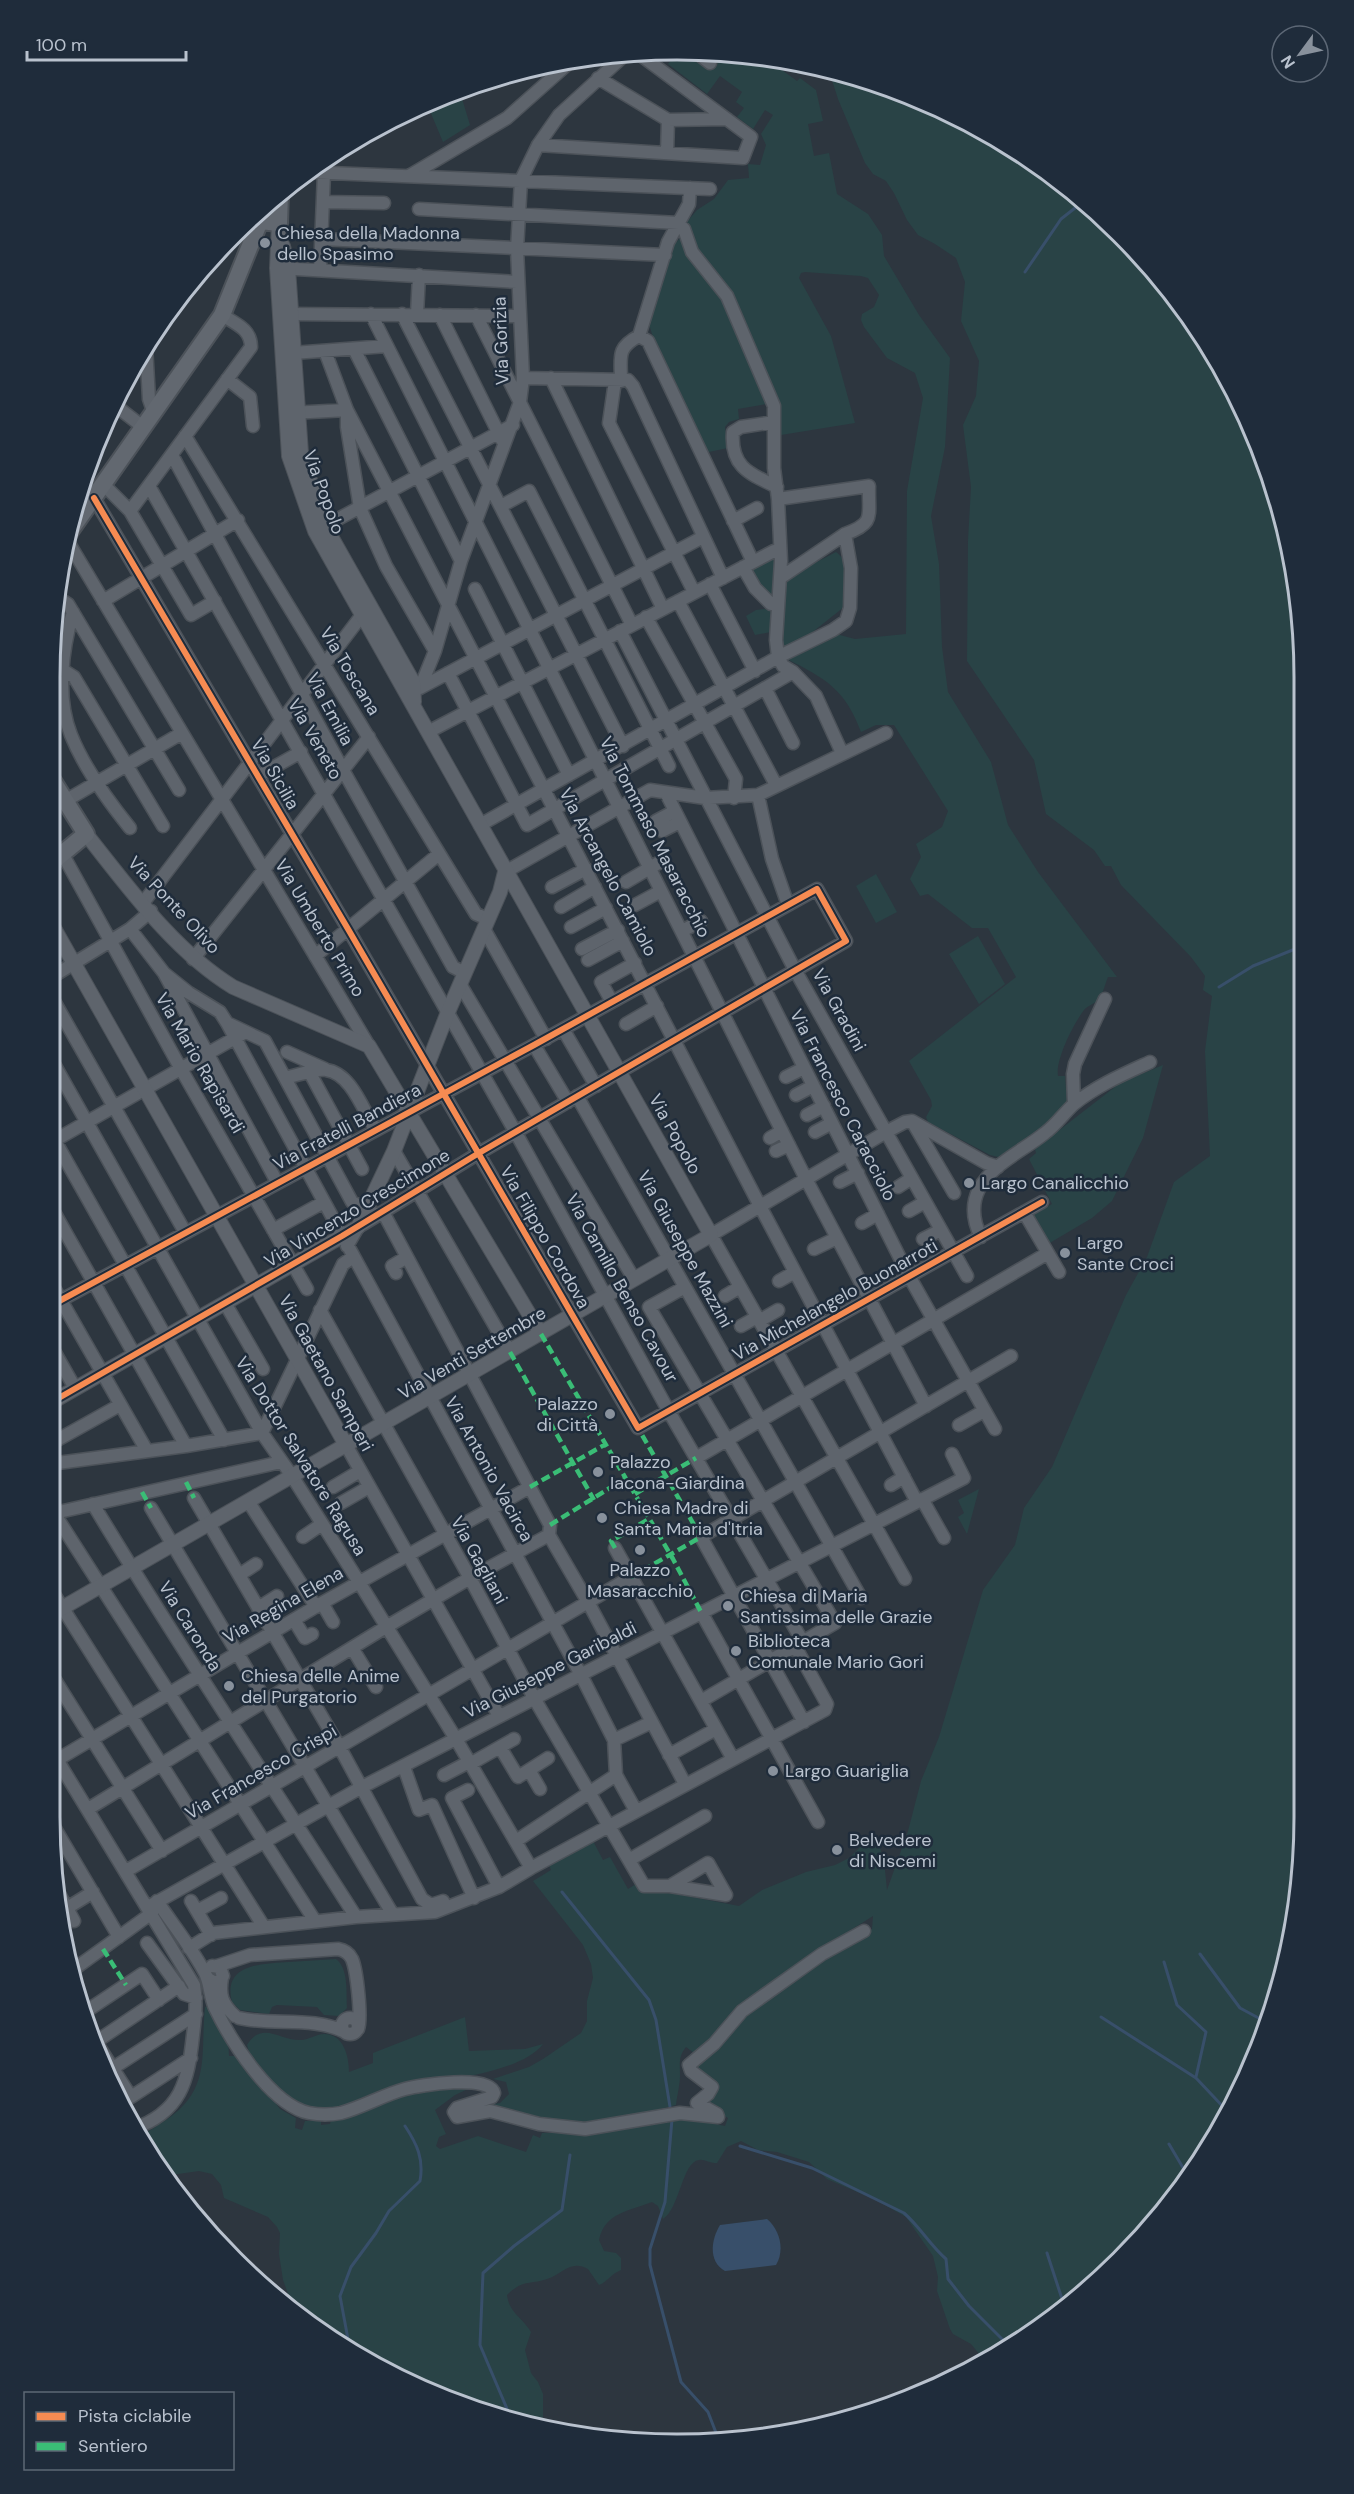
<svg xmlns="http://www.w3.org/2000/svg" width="1354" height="2494" font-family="'DM Sans',sans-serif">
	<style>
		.green { fill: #294346 }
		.water { fill: #384f6a }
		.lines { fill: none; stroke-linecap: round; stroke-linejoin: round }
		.stream { stroke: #384f6a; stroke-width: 3 }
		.minor-casing { stroke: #4c5259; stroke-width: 15 }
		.tertiary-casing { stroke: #4c5259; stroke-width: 16 }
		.secondary-casing { stroke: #4c5259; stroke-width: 20 }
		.minor { stroke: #5e646c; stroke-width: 12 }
		.tertiary { stroke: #5e646c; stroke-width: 14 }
		.secondary { stroke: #626870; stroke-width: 16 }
		.quiet { stroke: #3abd76; stroke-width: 4.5; stroke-dasharray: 9 4.5; stroke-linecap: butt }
		.cycleway-casing { stroke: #1f2c3b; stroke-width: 10 }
		.cycleway { stroke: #f68b52; stroke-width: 6 }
		.poi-dot { fill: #88919c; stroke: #1f2c3b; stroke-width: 2 }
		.labels { text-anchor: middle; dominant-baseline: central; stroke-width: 5; stroke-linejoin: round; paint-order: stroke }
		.poi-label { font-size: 18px; fill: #b9c2ce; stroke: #1f2c3b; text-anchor: start }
		.street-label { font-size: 18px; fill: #b9c2ce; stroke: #1f2c3b }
		.rim { fill: none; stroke: #b9c2ce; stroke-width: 3 }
	</style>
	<rect width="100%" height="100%" fill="#2d363f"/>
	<path class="green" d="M678,52L689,53L713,70L718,63L714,60L719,54L763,56L797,81L800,78L816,90L823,121L808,124L814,156L829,153L837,194L868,214L882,235L884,256L919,315L950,358L945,447L931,516L939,564L942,647L948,692L991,762L1008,825L1038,872L1117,977H1108C1105,984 1103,994 1099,999C1095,1004 1088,1005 1084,1010C1074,1023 1055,1060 1058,1076H1065L1067,1103L1032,1137L998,1157L990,1155L928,1122L926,1117L932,1106L931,1100L909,1061L1016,977L988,928H972L928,894L920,896L910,879L921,857L916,844L942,827L948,811L894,725H876L861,732C845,689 826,679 787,659L836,634L855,639L906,634L907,491L923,398L915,373L887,358L864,327L861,320L862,314L874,307L879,295L868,278L861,276L805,272L801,273L799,278L831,336L855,423L781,435L776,394L731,295L695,248L685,224L697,210L714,199L728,180L749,178L748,164L760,165L766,145L761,134L773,115L765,110L753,129L737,117L744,108L736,102L742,92L720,76L707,94L668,64Z
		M829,71L878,83L990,133L1091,205L1199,328L1257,437L1299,595L1303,1858L1283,1980L1221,2130L1175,2199L1091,2289L1025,2339L985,2361L971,2344L953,2334L950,2329L937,2291L938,2277L933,2256L906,2217L876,2200L827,2179L809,2162L777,2152L758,2150L741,2141L727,2147L717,2163C711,2164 705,2159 699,2160C682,2162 680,2208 663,2219L658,2206L652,2202C630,2211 605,2212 599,2240L604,2251L616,2253L621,2258V2270C611,2274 607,2282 599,2285L588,2269C571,2259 562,2274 547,2279C529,2285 523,2279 507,2295C509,2313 524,2319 531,2332L525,2350L531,2373L538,2382L543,2394V2428L515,2423L437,2397L341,2345L335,2330L322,2334L295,2313L283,2280L279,2254L280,2233L277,2227L268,2217L224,2198L221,2185L212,2174L199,2171L164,2176L137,2136C148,2133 156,2126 166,2120C212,2089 200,2055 205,2007L209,2006L228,2037L229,2056H240L280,2109L296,2118L295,2128L302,2130L305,2121H321V2125L330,2124L331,2120L420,2091L467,2085L470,2088L455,2095L435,2110L446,2134L439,2137L436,2146L440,2149L478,2136L526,2152L533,2135L540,2138L542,2133H590L680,2117L725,2126L728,2118L703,2102L715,2092L694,2070L693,2064L755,2006L824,1957L872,1929L873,1916L824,1947L694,2053L686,2047C678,2057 680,2064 680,2076C680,2084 677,2096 676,2105C643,2113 610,2124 576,2123C547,2122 518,2112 490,2105L500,2103L509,2094L506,2082L493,2079L529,2067L543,2059L581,2033L587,2021V2001L593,1978L591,1964L583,1945L533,1881L551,1870L549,1865L593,1841L603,1860L610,1857L628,1889L636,1884L641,1891L676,1894L739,1906L762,1890L806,1872L835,1865L849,1858L875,1833L884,1860L887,1890L908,1831L921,1781L939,1737L983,1590L1015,1545L1024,1508L1052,1467L1126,1295L1147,1257L1174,1182L1210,1156L1205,1051L1212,996L1203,990L1205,976L1191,957L1121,885L1111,866H1105L1094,850L1046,814L1034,760L967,661L968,541L971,487L963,425L976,396L979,361L961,321L965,282L956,258L935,244L918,235L907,220L894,193L886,181L873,174L865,163L838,99Z
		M460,92L470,125L443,142L427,104Z
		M682,237L725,299L767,404L738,409L739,419L729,422L725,427L728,448L704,453L657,352C656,340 650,333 649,321L671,246Z
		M836,552C852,562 845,590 844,607L805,638L782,650C780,626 779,601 786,578Z
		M776,556L775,595L772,598L766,595L749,570Z
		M765,609L772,611L771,632L755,635L746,616L756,610Z
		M876,874L897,912L876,923L856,886Z
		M978,936L1005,984L979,1004L949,954Z
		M1163,1065L1143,1138L1112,1201L1092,1218L1048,1244L1032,1215L1052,1204L1029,1159L1036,1153L1035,1149L1120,1083Z
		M979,1489L967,1534L958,1517L964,1513L958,1500Z
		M336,1959C349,1969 346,1993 347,2008L339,2016L324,2015L317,2007L277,2005L272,2007L269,2014L240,2010L232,2002C222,1963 263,1964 289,1962C305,1961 321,1960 336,1959Z
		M465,2017L469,2051L525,2049L543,2044C518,2077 423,2081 383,2091C358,2097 335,2115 308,2109C281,2103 253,2071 247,2045C262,2020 280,2041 301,2040C309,2040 316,2034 324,2034C344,2034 349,2057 349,2072L373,2063V2053Z
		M861,2410L874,2411L839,2423L836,2415L842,2412Z"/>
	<path class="water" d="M767,2219C780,2230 785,2250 776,2265L725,2271C708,2261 711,2240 720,2225Z"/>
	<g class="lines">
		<path class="stream" d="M1025,272L1061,219L1084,201
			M1219,987L1253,966L1300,947
			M1291,1884L1297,1893
			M562,1892L649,2000L656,2020L671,2113
			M1200,1954L1240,2008L1266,2022
			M1164,1962L1177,2005L1206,2032L1196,2077
			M1101,2017L1196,2078L1228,2112
			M672,2119L665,2202L650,2249V2265L681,2382L708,2412L720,2443
			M1169,2144L1189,2178
			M740,2146L812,2168L904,2213C920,2227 930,2245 946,2259L948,2279L969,2306L1010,2347
			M1047,2253L1065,2308
			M350,2350L340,2296L351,2267L376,2233L389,2211L420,2181C424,2159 417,2144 405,2126
			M513,2423L480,2345L483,2273L514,2246L562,2210L570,2155"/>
		<g class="minor-casing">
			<path id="minor" d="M697,53L710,63
				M598,78L668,120L727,119
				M538,145L743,158L751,137L635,51
				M667,153L668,120
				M306,172L710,189
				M409,176L507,118L570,62
				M323,202L384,203
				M419,209L678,223L684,229L692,252L727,296L774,406V468L778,499L781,561L776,640L778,657L783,666L793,672L816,696L842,753
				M322,239L665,255
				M279,268L517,282
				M320,270L324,173
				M290,314L519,316
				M371,314L806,1179L926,1406
				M402,314L623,746
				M417,314L419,275
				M440,315L502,440
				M476,315L632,625
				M639,336L648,341L753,562
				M146,346L149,399L153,411
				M354,349L461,561
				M325,351L347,410L760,1206L917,1502
				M293,353L387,346
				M523,378L628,380L633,386L723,578
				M551,378L663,609
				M227,379L250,397L253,426
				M615,381L609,423L694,592
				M621,381C621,357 616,348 639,336L668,242L689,204L690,188
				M116,406L143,427
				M347,411V427L360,508L386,566L435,651
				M291,413L347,410
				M774,422L741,427L733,432C730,467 750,474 777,487
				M185,436L476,914L488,919
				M172,455L343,770L453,967L465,973
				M103,484L130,511L191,615L215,601
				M149,486L516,1133L668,1410L803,1642
				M94,498L348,929L638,1428L1042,1202
				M501,506L529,491L669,766
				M130,511L251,347C251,329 236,324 222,315
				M733,521L757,508
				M325,526L513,425
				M67,540L369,1046
				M743,567L755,588L771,604L778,603
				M780,578L845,534
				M710,584L755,671
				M475,589L569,775
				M57,597L68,604L179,790
				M103,601L238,520
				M678,601L776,785
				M73,612C62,650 56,697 71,735C83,765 109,802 130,828
				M646,617L736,779L734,798
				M620,631L795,970L967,1276
				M63,670L74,677L163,826
				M448,673L527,825L793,672
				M420,688L435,651L461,561L520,402L523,378L517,249L521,180L538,145L559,115L628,52
				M420,688L703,537
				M765,688L793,743
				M428,732L774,551
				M258,776L301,752
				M666,793L909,1276L995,1429
				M758,795L772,859L788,905
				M65,801L182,733
				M675,811L656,821L662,831L680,822
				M480,825L778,657L833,630L846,621L850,608L851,568L845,534C876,523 868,516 869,486L778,499
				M62,853L181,1069L307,1289
				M505,872L650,790L705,798L758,795L886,733
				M626,882L660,862
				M552,887L586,869
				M143,903L362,615
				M635,905L661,891
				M561,907L595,887
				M571,927L606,908
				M130,929L164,973L277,1182
				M484,929L546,1039
				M682,931L701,921
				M582,949L618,930
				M315,956L439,854
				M193,959L369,737
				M588,960L623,941
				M164,973L189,993L220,1012L227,1023L581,1675L614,1740L616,1775L636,1811
				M50,978L130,929L151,911
				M460,984L634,1279
				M50,994L185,1232
				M612,1002L601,982L635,963
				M227,1023L265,1041L352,1202L375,1214
				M626,1024L657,1006
				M563,1029L596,1086
				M534,1045L568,1102
				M287,1052L325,1069
				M50,1057L262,1433L292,1476L359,1582L456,1739L531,1868
				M310,1073L362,1169
				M786,1077L804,1068
				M285,1078C295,1076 317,1068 326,1070C351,1073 363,1110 375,1129
				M796,1095L813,1086
				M577,1096L861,1598
				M1074,1104L1073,1074L1075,1064L1105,999
				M807,1115L824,1106
				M912,1121L986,1163L998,1167
				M912,1121L954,1193
				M50,1132L224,1440
				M815,1132L832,1123
				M770,1138L782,1131
				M50,1143L242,1034
				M394,1151L510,1352
				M776,1151L789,1145
				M840,1182L858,1173
				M898,1187L912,1178
				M50,1205L186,1446
				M909,1211L925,1202
				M383,1212L550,1525L549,1535
				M1024,1212L1059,1272
				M862,1223L878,1214
				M273,1230L324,1202
				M981,1237C973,1221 971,1205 979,1189C993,1163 1023,1151 1045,1133C1056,1125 1064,1113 1074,1104C1096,1086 1124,1074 1150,1062
				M923,1239L941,1230
				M814,1249L837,1238
				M396,1273L392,1266L407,1257
				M50,1281L147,1451
				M779,1281L795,1272
				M685,1287L649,1307L835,1623L701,1701
				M725,1296L740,1287
				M225,1303L263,1369
				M50,1306L534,1045L817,889L846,941L479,1153L383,1212L358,1227L347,1246
				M320,1310L470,1578L534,1698L644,1886H670L726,1895
				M759,1321L778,1310
				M741,1326L757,1317
				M50,1344L75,1388
				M959,1425L984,1411
				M50,1444L120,1405
				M346,1445L499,1716
				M696,1458L1048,1253
				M50,1464L186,1446L262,1433L343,1264L353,1257
				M891,1485L904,1477
				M333,1487L360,1471
				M194,1498L339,1746L422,1899L431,1905L443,1901
				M922,1499L944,1538
				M248,1501L316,1607
				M341,1503L369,1487
				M93,1504C177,1644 268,1779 356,1917
				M151,1508L392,1913
				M54,1513L315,1921
				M50,1514L281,1462
				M549,1535L588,1602L685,1784
				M303,1537L322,1524
				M615,1548L733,1759
				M239,1575L256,1564
				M905,1579L711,1235L886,1132L905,1122L912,1121
				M50,1588L264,1927
				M322,1603L333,1622
				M258,1608L277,1596
				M701,1612L818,1822
				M294,1620L305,1638L312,1634
				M352,1648L376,1687
				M50,1672L162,1851
				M804,1722L701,1537L1011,1356
				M614,1740L652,1722
				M500,1747L514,1739
				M50,1748L194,1985C197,2002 195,2018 193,2035C188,2082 181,2112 133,2129
				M669,1755L716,1729
				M50,1764L322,1603L530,1487
				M470,1764L500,1747L518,1777L548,1758
				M404,1767L419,1810L432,1805L474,1898
				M529,1770L540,1789
				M444,1775L469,1762
				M468,1790L452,1798L499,1887
				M88,1809L386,1627L470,1578L549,1535
				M50,1820L119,1937
				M516,1841L616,1775
				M629,1860L705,1816
				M126,1871L631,1577
				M670,1886L708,1863L726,1895
				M57,1890L74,1921
				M157,1901C173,1925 192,1948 205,1973C210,1983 210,1997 215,2008C231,2041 271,2105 309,2113C319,2115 331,2115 341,2113C363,2107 383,2095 405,2089C420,2085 490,2074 494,2093L492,2097L457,2108L454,2112L457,2117L490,2111L539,2124L585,2129L680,2113L718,2117L717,2114L697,2103L708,2094L712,2087L691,2071L689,2065L714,2044L742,2011L822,1954L864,1931
				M191,1901L211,1935
				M148,1907L362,1787L964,1478L952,1454
				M197,1911L221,1898
				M59,1913L93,1892
				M147,1943L184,1994L196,1998
				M189,1948L213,1933L356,1917L435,1912L499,1887L531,1868L825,1710L827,1704L795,1646
				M217,1966L250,1955L338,1949C344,1950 349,1953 352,1959C357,1971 362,2018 358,2029
				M70,1972L152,1913
				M207,1978L215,1983L220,1981L223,1976L220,1967L212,1966
				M222,1978C219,1995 222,2004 235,2016
				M82,2014L142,1974L159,2000
				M342 2026a8 8 0 1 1 16 0a8 8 0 1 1-16 0Z
				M239,2018C273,2026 313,2016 345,2032
				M87,2028L131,2097L191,2058
				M94,2043L179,1986
				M107,2072L196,2014"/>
		</g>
		<g class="tertiary-casing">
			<path id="tertiary" d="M283,246L288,268L301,453L325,526L413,682L414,702
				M86,834C129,888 174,951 233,987L369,1046L541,1334
				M51,923L346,1445
				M50,1403L358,1227L394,1151L448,1012L500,892L505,872
				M50,1615L711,1235L315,531L289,456L277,268L279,223"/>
		</g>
		<g class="secondary-casing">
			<path id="secondary" d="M263,209L260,221L279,223L280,193
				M68,534L222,315L260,221
				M51,863L86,834L51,778"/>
		</g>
		<use href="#minor" class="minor"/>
		<use href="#tertiary" class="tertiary"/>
		<use href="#secondary" class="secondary"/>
		<path class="quiet" d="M541,1334L673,1559L701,1612
			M510,1352L594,1500
			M186,1482L194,1498
			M530,1487L606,1444
			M142,1492L151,1508
			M635,1494L696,1458
			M550,1525L626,1478
			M615,1548L611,1541L649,1519
			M631,1577L701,1537L638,1428
			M103,1949L126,1985"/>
		<g class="cycleway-casing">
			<path id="cycleway" d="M94,498L348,929L638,1428L1042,1202
				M50,1403L342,1236L479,1153L846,941L817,889L534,1045L50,1306"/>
		</g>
		<use href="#cycleway" class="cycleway"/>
	</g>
	<g class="poi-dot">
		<circle cx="265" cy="243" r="6"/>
		<circle cx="969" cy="1183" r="6"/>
		<circle cx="1065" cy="1253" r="6"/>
		<circle cx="610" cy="1414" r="6"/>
		<circle cx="598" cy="1472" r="6"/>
		<circle cx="602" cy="1518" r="6"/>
		<circle cx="640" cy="1550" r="6"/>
		<circle cx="728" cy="1606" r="6"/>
		<circle cx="736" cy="1651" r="6"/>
		<circle cx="229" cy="1686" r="6"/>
		<circle cx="773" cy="1771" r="6"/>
		<circle cx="837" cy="1850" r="6"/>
	</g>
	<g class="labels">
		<g class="poi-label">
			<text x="277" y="233">Chiesa della Madonna<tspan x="277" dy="21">dello Spasimo</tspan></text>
			<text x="981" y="1183">Largo Canalicchio</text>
			<text x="1077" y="1243">Largo<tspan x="1077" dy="21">Sante Croci</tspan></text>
			<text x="598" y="1404" text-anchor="end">Palazzo<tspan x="598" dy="21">di Città</tspan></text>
			<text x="610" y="1462">Palazzo<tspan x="610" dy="21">Iacona-Giardina</tspan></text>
			<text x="614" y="1508">Chiesa Madre di<tspan x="614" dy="21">Santa Maria d'Itria</tspan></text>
			<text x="640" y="1570" text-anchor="middle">Palazzo<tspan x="640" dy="21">Masaracchio</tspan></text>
			<text x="740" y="1596">Chiesa di Maria<tspan x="740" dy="21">Santissima delle Grazie</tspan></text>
			<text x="748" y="1641">Biblioteca<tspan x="748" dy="21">Comunale Mario Gori</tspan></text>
			<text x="241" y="1676">Chiesa delle Anime<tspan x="241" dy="21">del Purgatorio</tspan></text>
			<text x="785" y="1771">Largo Guariglia</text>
			<text x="849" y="1840">Belvedere<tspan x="849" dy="21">di Niscemi</tspan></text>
		</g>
		<g class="street-label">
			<text transform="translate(501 341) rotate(-92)">Via Gorizia</text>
			<text transform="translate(324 492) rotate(70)">Via Popolo</text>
			<text transform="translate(350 671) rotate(59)">Via Toscana</text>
			<text transform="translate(330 709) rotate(62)">Via Emilia</text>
			<text transform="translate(315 739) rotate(60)">Via Veneto</text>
			<text transform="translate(275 774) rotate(60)">Via Sicilia</text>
			<text transform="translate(655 837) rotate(63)">Via Tommaso Masaracchio</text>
			<text transform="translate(608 872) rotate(62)">Via Arcangelo Camiolo</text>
			<text transform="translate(174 905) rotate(47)">Via Ponte Olivo</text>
			<text transform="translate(320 928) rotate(59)">Via Umberto Primo</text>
			<text transform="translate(839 1010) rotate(61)">Via Gradini</text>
			<text transform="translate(200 1063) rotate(60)">Via Mario Rapisardi</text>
			<text transform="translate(843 1105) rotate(63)">Via Francesco Caracciolo</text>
			<text transform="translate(347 1127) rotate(-28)">Via Fratelli Bandiera</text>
			<text transform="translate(675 1134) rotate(61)">Via Popolo</text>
			<text transform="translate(357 1208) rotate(-31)">Via Vincenzo Crescimone</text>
			<text transform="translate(545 1237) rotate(60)">Via Filippo Cordova</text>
			<text transform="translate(685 1249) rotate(61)">Via Giuseppe Mazzini</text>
			<text transform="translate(622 1288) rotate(61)">Via Camillo Benso Cavour</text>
			<text transform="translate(835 1300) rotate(-29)">Via Michelangelo Buonarroti</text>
			<text transform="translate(472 1353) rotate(-30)">Via Venti Settembre</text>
			<text transform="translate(326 1373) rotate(61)">Via Gaetano Samperi</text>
			<text transform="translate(301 1456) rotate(58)">Via Dottor Salvatore Ragusa</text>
			<text transform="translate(489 1469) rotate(61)">Via Antonio Vacirca</text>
			<text transform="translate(479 1560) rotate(61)">Via Gagliani</text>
			<text transform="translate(283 1605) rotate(-30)">Via Regina Elena</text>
			<text transform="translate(190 1626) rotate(58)">Via Caronda</text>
			<text transform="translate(550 1670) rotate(-27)">Via Giuseppe Garibaldi</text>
			<text transform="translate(261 1772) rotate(-30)">Via Francesco Crispi</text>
		</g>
	</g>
	<path d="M0 0H1354V2494H0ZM677 60H677A617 617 0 0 1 1294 677V1817A617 617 0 0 1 677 2434H677A617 617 0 0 1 60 1817V677A617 617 0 0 1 677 60Z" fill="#1f2c3b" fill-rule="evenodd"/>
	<path class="rim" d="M677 60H677A617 617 0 0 1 1294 677V1817A617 617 0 0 1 677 2434H677A617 617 0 0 1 60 1817V677A617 617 0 0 1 677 60Z"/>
	<rect x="24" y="2392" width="210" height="78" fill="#1f2c3b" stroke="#5d6876" stroke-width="1.5"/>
	<rect x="36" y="2412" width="30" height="9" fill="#f68b52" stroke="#5d6876" stroke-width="1.5"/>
	<text x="78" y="2422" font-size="18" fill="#b9c2ce">Pista ciclabile</text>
	<rect x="36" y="2442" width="30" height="9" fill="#3abd76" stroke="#5d6876" stroke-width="1.5"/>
	<text x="78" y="2452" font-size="18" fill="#b9c2ce">Sentiero</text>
	<g transform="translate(1300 54) rotate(237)"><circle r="28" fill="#1f2c3b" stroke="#5d6876" stroke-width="1.5"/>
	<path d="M0-4.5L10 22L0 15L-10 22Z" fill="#88919c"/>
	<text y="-9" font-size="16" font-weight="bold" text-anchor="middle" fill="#b9c2ce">N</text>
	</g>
	<path d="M27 51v9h159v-9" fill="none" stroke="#b9c2ce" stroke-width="3"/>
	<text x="36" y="51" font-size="18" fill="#b9c2ce" stroke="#1f2c3b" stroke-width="4.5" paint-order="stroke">100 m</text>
</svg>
